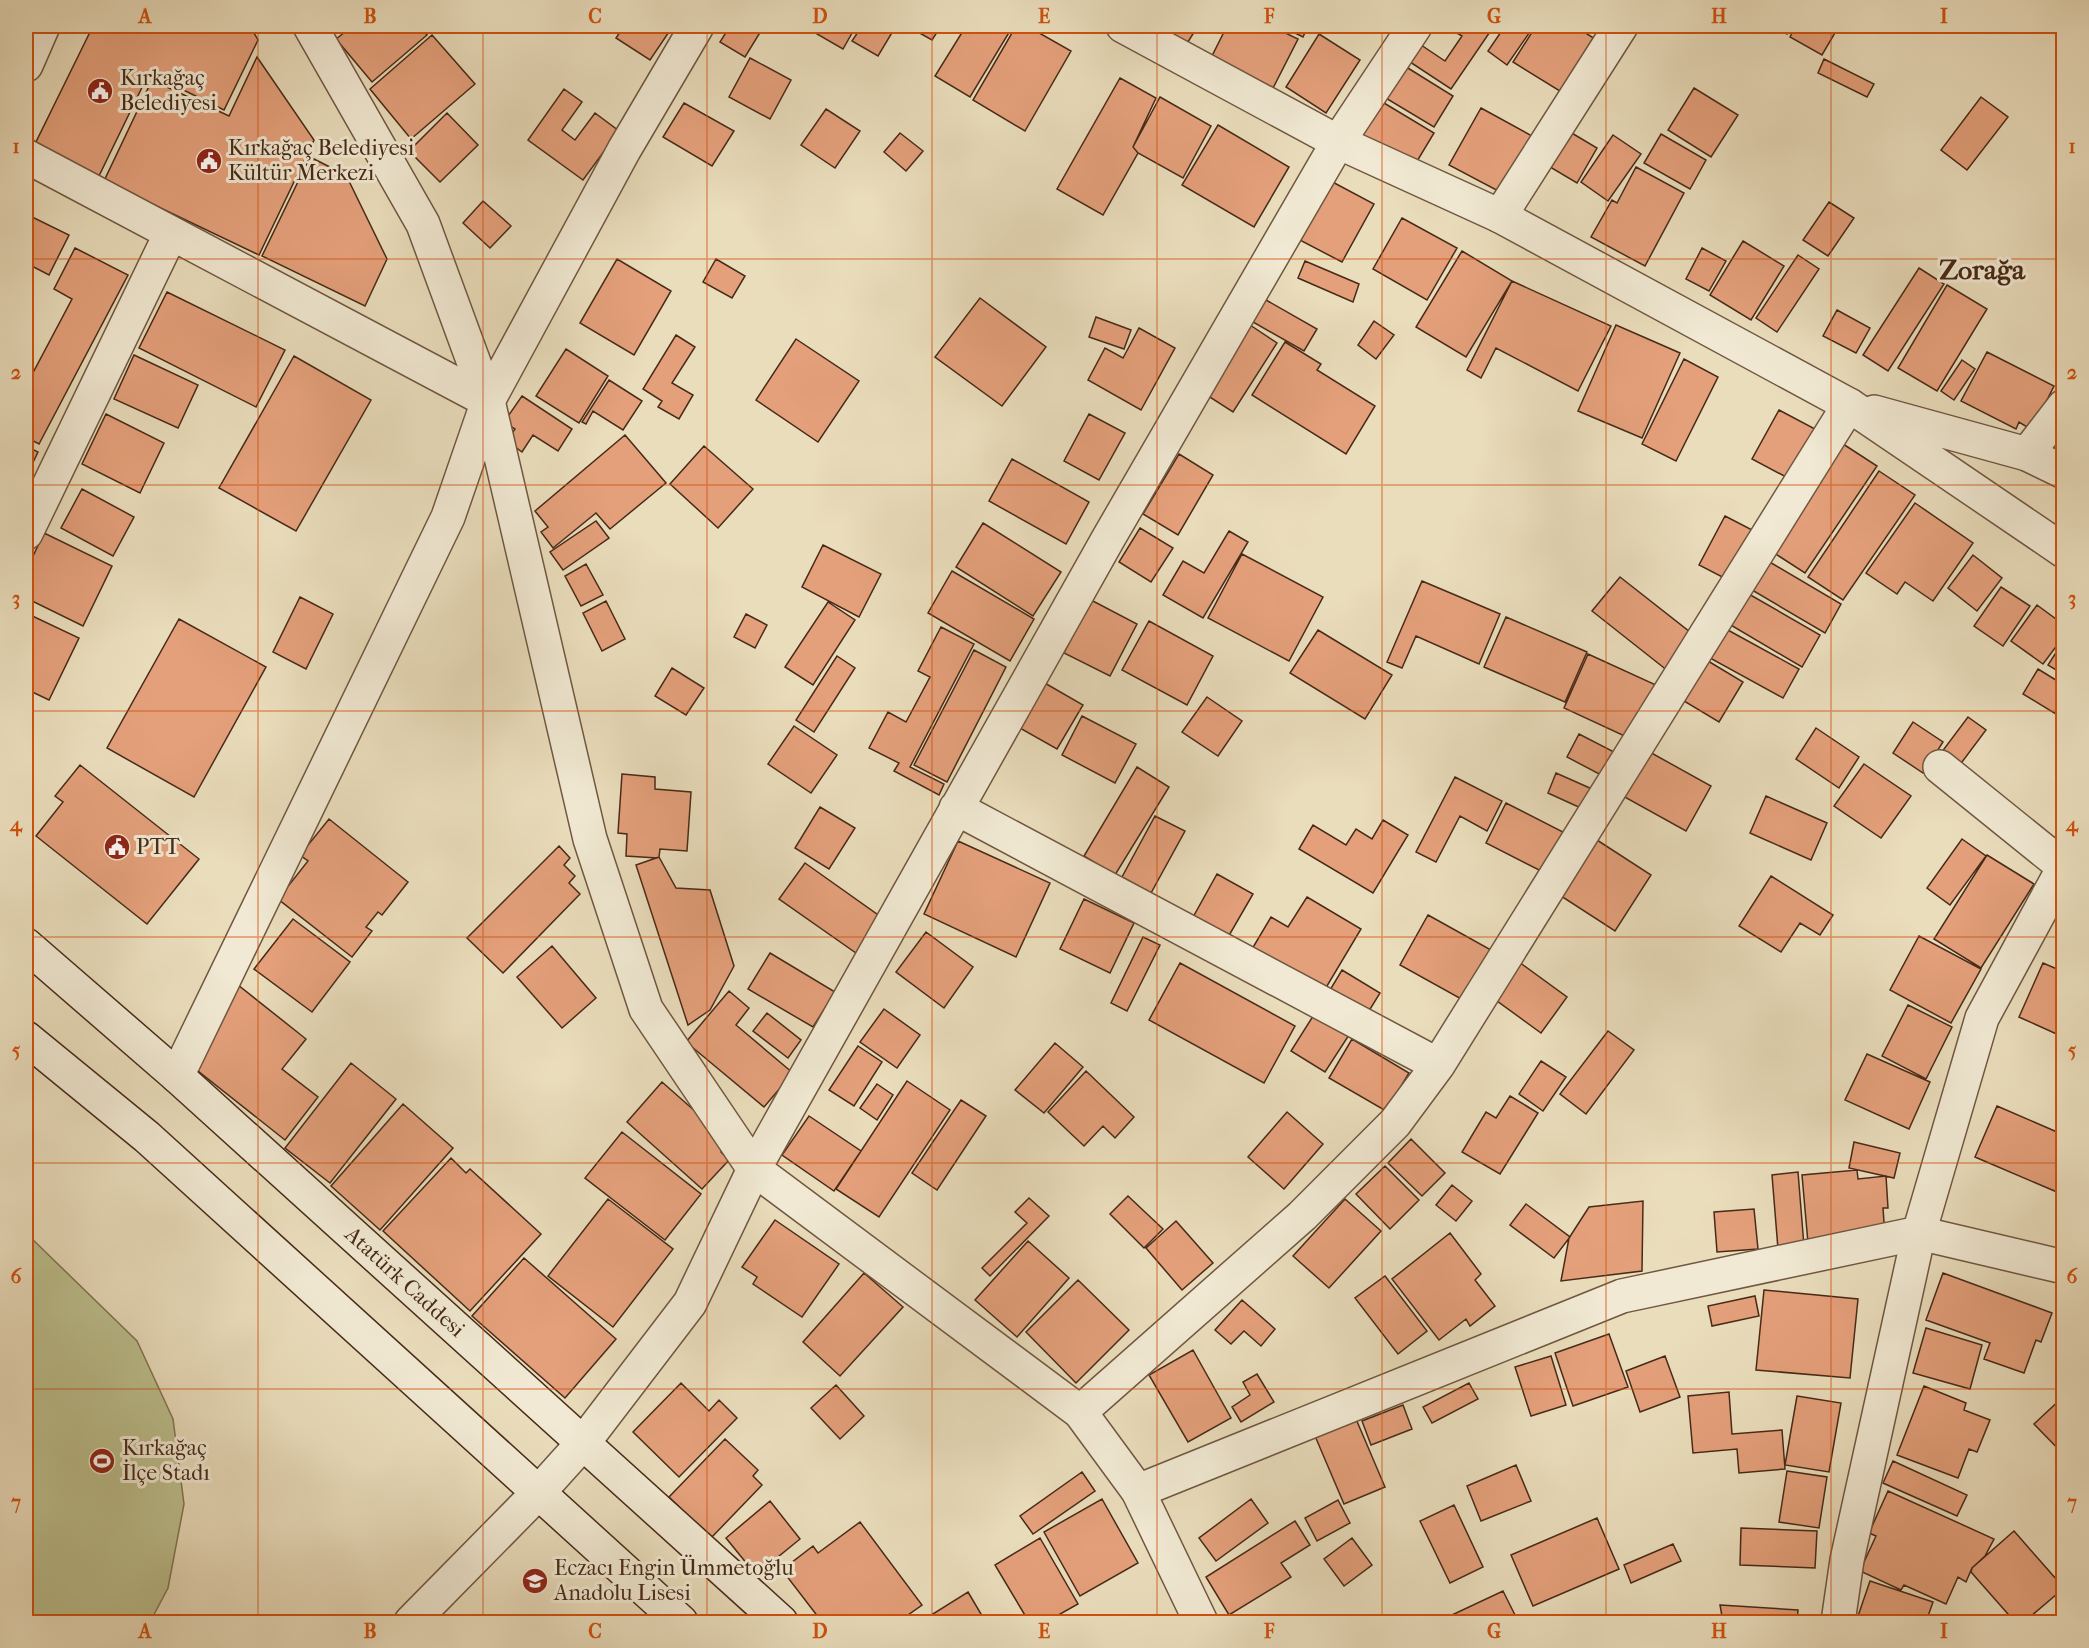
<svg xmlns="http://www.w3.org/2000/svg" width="2089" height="1648" font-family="'IM FELL French Canon',serif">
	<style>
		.green { fill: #bcbf8d; stroke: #827452; stroke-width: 1.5 }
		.building { fill: #e4a07b; stroke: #472a18; stroke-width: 1.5 }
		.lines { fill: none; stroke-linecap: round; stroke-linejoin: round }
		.minor-casing { stroke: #705741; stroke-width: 36 }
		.tertiary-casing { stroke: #705741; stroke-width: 36 }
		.secondary-casing { stroke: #472a18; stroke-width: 36 }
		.minor { stroke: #f1e9d3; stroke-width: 33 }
		.tertiary { stroke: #f1e9d3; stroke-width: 33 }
		.secondary { stroke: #f1e9d3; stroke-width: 33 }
		.grid { fill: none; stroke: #d0520e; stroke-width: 1.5; stroke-opacity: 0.55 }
		.labels { text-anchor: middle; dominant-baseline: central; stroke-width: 6; stroke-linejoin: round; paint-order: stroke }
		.poi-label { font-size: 22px; fill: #472a18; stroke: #f1e9d3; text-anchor: start }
		.street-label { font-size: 22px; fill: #472a18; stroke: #f1e9d3 }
		.district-label { font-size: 28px; font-weight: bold; fill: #472a18; stroke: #f1e9d3 }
		.neatline { fill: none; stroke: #d0520e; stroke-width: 2 }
		.grid-label { font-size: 20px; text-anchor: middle; font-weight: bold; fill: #d0520e }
	</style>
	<rect width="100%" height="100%" fill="#eaddbc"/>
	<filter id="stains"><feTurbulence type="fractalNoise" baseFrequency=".00333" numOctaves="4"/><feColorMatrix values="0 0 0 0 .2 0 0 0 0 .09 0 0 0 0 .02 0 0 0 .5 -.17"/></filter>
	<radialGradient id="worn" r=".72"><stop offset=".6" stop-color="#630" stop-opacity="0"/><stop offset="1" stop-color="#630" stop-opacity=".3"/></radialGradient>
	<path class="green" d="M26,1233L137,1341L173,1419L184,1504L168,1588L150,1622H26Z"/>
	<path class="building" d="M93,26H250L258,40L224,110L149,73L97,180L33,148Z
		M353,26H419L427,35L372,82L336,39Z
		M624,26H673L650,60L616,38Z
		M730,26H764L745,57L720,42Z
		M822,26H856L843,49L817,34Z
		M862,26H896L878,56L852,41Z
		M907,26H941L932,40Z
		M966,26H1013L970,97L935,76Z
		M1016,26H1027L1071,51L1025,131L973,100Z
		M1154,26H1198L1186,45Z
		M1227,26H1271L1298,39L1272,90L1210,60Z
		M1281,26H1308L1303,37Z
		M1445,26H1494L1451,89L1410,62L1421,45L1445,61L1462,36Z
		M1505,26H1534L1507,65L1488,51Z
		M1536,26H1574L1597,40L1563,93L1513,62Z
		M1773,26H1792L1787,34Z
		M1796,26H1839L1822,55L1790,37Z
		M1319,34L1360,60L1326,113L1286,87Z
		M432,35L475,84L411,139L370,89Z
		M257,57L314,140L259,255L104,181L152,80L229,116Z
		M750,58L791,80L770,119L729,97Z
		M1824,59L1874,84L1867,97L1818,73Z
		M1403,65L1453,96L1434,127L1384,97Z
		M1120,78L1156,98L1133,147L1138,153L1103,215L1057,189Z
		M1694,88L1738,115L1711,157L1668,130Z
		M564,89L582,102L562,130L575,140L595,113L619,131L583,180L528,140Z
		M1160,97L1211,126L1183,178L1138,153L1133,147Z
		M1981,97L2008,117L1967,170L1941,150Z
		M1379,100L1434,133L1413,168L1358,135Z
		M684,103L734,131L712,166L663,137Z
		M1481,108L1532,136L1502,193L1449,165Z
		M826,109L860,131L835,168L801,145Z
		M447,113L478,145L440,182L409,151Z
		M1218,125L1289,167L1254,227L1182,185Z
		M1565,129L1597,148L1577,183L1545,164Z
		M900,133L923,151L906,171L884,152Z
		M1661,134L1706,160L1690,189L1644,163Z
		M1613,135L1641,154L1608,201L1581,182Z
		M310,157L346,175L387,259L365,306L262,256Z
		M1636,167L1684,193L1645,266L1591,237L1612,200L1617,203Z
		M1325,178L1374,204L1342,262L1294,237Z
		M483,201L511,226L490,248L463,223Z
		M1829,202L1854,218L1828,256L1803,240Z
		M26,214L69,235L49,275L26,263Z
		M1402,218L1457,248L1427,300L1373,269Z
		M1743,241L1784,266L1751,320L1710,295Z
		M75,248L128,275L39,444L26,437V386L72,299L54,289Z
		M1702,248L1726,261L1709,291L1686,279Z
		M1462,251L1512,281L1466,357L1416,327Z
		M1798,255L1819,269L1777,332L1756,318Z
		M617,259L671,291L634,355L580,323Z
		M716,259L745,276L732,298L703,282Z
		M1305,261L1359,284L1353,302L1298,278Z
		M1919,268L1944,284L1888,371L1863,355Z
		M1512,281L1611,326L1578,391L1496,348L1481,378L1467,370Z
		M1947,285L1987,309L1937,391L1898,368Z
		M167,292L285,350L256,407L139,348Z
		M1259,296L1317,329L1304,351L1246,318Z
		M980,298L1046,347L1002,406L935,357Z
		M1837,310L1870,328L1856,353L1823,336Z
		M1096,317L1131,330L1124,349L1089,337Z
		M1374,321L1394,335L1376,359L1358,345Z
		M1247,323L1277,343L1233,412L1202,392Z
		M1616,325L1680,353L1642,438L1578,411Z
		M1139,328L1175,348L1141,410L1088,380L1105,348L1123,358Z
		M676,335L695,347L672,383L693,395L679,419L658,407L662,401L643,389Z
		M796,339L859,381L818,442L756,400Z
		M1285,342L1321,364L1317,370L1375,406L1346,454L1252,395Z
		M566,349L608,376L579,423L536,396Z
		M1987,352L2054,386L2032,430L2019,422L2016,429L1961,401Z
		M134,355L198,385L178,428L114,399Z
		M294,356L371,400L296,531L219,488Z
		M1684,359L1718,377L1676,461L1642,444Z
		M1962,360L1975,369L1954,400L1941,391Z
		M609,380L642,401L623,430L593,411L586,424L582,422Z
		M522,396L572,429L558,451L533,435L522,452L507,441L515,429L504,422Z
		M1779,410L1815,429L1788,478L1752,459Z
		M106,414L164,443L140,493L82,464Z
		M1089,414L1125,433L1099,480L1064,461Z
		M2064,428V449L2054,443Z
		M625,435L666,483L610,529L596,513L553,548L541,532L548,527L535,511Z
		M1840,442L1877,466L1805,573L1768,549Z
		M26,446L38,452L26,477Z
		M704,446L753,489L718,528L670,484Z
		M1179,454L1213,475L1178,535L1143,514Z
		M1012,459L1089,502L1066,544L989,501Z
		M1879,471L1915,495L1843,600L1808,577Z
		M82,489L134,517L113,556L61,528Z
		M1915,503L1973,543L1933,601L1905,582L1897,594L1866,573Z
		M1725,516L1758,533L1732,582L1699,565Z
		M596,521L609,538L563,570L550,552Z
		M983,523L1061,572L1033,616L956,567Z
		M1140,528L1173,548L1151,582L1119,562Z
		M1229,531L1248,542L1203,618L1163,595L1183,561L1204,573Z
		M44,533L112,566L83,626L26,598V571Z
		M823,545L881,574L859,617L802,587Z
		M1242,554L1323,597L1289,661L1208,618Z
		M1973,555L2002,578L1977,611L1948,588Z
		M1768,561L1841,604L1825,633L1752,590Z
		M586,564L603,595L581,606L565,576Z
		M952,571L1034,619L1010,661L928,613Z
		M1620,577L1695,636L1668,671L1592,611Z
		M1422,581L1500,614L1479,664L1416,636L1402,668L1387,662Z
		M2001,587L2030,606L2003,646L1974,626Z
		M1747,593L1820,635L1802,667L1729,624Z
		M300,597L333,614L306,669L273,652Z
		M1091,600L1137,624L1110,676L1064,653Z
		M606,601L625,639L602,651L583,613Z
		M828,602L855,620L813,685L785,667Z
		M2037,605L2064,625V636L2043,664L2011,641Z
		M26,613L79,638L49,700L26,689Z
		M746,614L767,625L755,648L734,637Z
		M1506,617L1587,652L1565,702L1484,667Z
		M179,619L266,667L194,797L107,748Z
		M1149,621L1213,656L1187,705L1122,670Z
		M941,627L974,644L910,767L944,784L939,795L894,771L899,763L869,748L888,712L906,722L930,677L918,671Z
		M1726,629L1799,669L1783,698L1710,658Z
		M1318,630L1392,675L1365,719L1290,673Z
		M2064,640V675L2048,665Z
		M974,650L1006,667L947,782L914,765Z
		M1588,654L1656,685L1631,739L1564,708Z
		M837,656L855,668L814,732L796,720Z
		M1708,661L1743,682L1719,722L1684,701Z
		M672,668L704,688L686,715L655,696Z
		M2038,669L2064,685V719L2023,694Z
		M1043,682L1083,705L1057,749L1018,727Z
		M1207,697L1242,721L1218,756L1182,732Z
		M1082,716L1136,744L1115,783L1062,755Z
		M1968,717L1986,730L1959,766L1941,753Z
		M1913,722L1943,742L1923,773L1893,753Z
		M794,726L837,755L811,793L768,764Z
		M1816,728L1859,757L1839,788L1796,759Z
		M1579,734L1616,753L1603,776L1567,757Z
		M1646,750L1711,786L1686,831L1621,795Z
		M1864,764L1911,796L1881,838L1834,806Z
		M80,765L199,859L147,924L36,836L63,802L55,796Z
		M1137,767L1169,787L1115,875L1084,856Z
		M1556,773L1592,789L1583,809L1548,793Z
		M622,774L655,777V789L691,792L687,851L660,849L659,857L657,858L626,856L627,834L618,833Z
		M1455,777L1502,801L1487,831L1460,816L1436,862L1416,852Z
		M1766,796L1827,823L1811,860L1750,833Z
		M1506,803L1563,832L1543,872L1486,843Z
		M820,807L855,828L829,869L795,848Z
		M1155,816L1185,831L1151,893L1122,877Z
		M329,819L408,882L382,915L378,912L366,927L372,931L352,957L278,899L308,861L300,855Z
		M1383,820L1408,835L1373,893L1299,849L1313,825L1346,845L1356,829L1372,839Z
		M1962,839L1986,856L1950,905L1927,888Z
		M1597,840L1651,875L1615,931L1561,896Z
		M958,841L1050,883L1016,957L924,914Z
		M559,846L570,858L564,865L575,876L569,883L580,894L503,973L467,938Z
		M1987,855L2034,884L1981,968L1934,939Z
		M659,857L676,888L710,890L734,966L710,1010L688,1025L636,865Z
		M805,863L881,917L856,953L779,899Z
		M1217,874L1253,894L1227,939L1192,919Z
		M1771,876L1833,915L1820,935L1800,923L1781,952L1739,926Z
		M1307,897L1361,929L1324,991L1252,949L1271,917L1288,927Z
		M1084,899L1134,923L1110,973L1060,949Z
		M1428,915L1491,950L1463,1000L1400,965Z
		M293,919L350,962L312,1012L254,969Z
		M926,932L973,967L944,1008L896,972Z
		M1919,936L1981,969L1951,1023L1890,990Z
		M1143,937L1160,945L1127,1011L1111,1003Z
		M552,946L596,998L562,1028L517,977Z
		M770,953L835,992L813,1027L748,989Z
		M1519,962L1567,997L1541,1033L1493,998Z
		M1180,963L1295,1026L1264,1083L1149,1020Z
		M2043,963L2064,972V1030L2061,1036L2019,1017Z
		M1342,970L1380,993L1364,1019L1327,995Z
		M233,981L306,1039L282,1069L318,1097L285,1140L193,1067Z
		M729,991L749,1008L736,1025L793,1073L764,1107L686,1042Z
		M1908,1005L1952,1027L1926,1079L1882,1056Z
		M884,1009L920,1035L897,1068L860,1042Z
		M767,1013L801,1040L788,1058L753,1031Z
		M1315,1013L1349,1035L1325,1072L1291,1051Z
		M1608,1031L1634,1050L1586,1114L1560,1094Z
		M1352,1039L1409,1073L1386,1111L1329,1078Z
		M1055,1043L1083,1067L1044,1113L1015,1090Z
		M858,1046L882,1062L854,1106L829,1090Z
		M1867,1054L1930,1082L1909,1129L1845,1100Z
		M1541,1061L1566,1077L1543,1111L1519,1094Z
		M351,1063L396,1099L330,1183L285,1148Z
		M1086,1071L1134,1117L1115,1138L1103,1126L1084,1146L1048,1112Z
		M907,1081L950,1110L879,1217L836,1189Z
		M662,1082L730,1142L721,1152L729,1160L702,1189L627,1122Z
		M877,1084L893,1095L877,1120L860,1108Z
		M1510,1096L1538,1113L1500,1174L1462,1152L1486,1112L1496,1118Z
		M961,1100L986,1116L937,1190L912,1173Z
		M403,1104L453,1148L380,1230L331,1186Z
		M1997,1106L2064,1135V1195L1975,1157Z
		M1287,1112L1323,1144L1284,1189L1248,1157Z
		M809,1116L861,1151L834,1191L782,1155Z
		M622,1132L701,1194L665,1240L585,1178Z
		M1411,1139L1445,1173L1422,1196L1388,1163Z
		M1854,1142L1900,1153L1894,1178L1849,1168Z
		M451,1158L466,1173L470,1169L541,1234L470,1311L383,1231Z
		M1385,1166L1419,1200L1390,1229L1356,1194Z
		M1857,1170L1858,1179L1886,1176L1888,1208H1883L1885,1236L1808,1243L1802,1175Z
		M1798,1172L1804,1246L1778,1249L1772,1175Z
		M1452,1185L1472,1201L1456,1221L1436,1205Z
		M1128,1196L1163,1229L1144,1248L1110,1214Z
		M1029,1198L1049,1216L990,1276L982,1268L1027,1223L1015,1212Z
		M608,1199L673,1249L613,1327L548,1276Z
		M1345,1199L1381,1231L1329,1288L1293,1256Z
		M1643,1201L1642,1271L1561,1281L1569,1238L1589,1207Z
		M1526,1204L1570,1237L1554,1258L1510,1225Z
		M1754,1209L1758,1249L1717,1252L1714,1212Z
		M775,1220L839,1264L802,1317L753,1284L757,1277L742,1267Z
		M1176,1221L1213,1263L1182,1290L1146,1248Z
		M1450,1233L1481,1274L1475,1280L1495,1306L1470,1326L1466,1319L1439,1340L1392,1279Z
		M1028,1241L1069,1278L1017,1337L975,1300Z
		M524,1258L616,1339L565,1398L472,1316Z
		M864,1273L903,1307L840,1376L803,1342Z
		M1943,1273L2052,1313L2041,1342L2036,1340L2024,1373L1984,1359L1990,1343L1926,1320Z
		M1385,1276L1427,1331L1398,1354L1355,1298Z
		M1078,1280L1129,1330L1076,1383L1026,1332Z
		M1764,1290L1858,1299L1850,1378L1756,1370Z
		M1755,1296L1759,1316L1712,1326L1708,1306Z
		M1242,1300L1275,1329L1261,1346L1244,1331L1231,1344L1215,1330Z
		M1926,1328L1982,1345L1970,1389L1913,1373Z
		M1609,1334L1628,1387L1573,1406L1555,1353Z
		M1193,1350L1231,1418L1188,1442L1149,1375Z
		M1551,1356L1566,1405L1531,1416L1515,1367Z
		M1665,1356L1680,1397L1640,1412L1626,1371Z
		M1257,1374L1274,1402L1241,1422L1232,1407L1250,1395L1243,1382Z
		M681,1383L709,1411L719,1400L737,1418L679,1477L633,1432Z
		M1469,1383L1478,1399L1432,1423L1423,1407Z
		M836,1385L864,1416L840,1439L811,1408Z
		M1924,1386L1966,1403L1964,1410L1990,1420L1977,1452L1969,1449L1958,1478L1897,1455Z
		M1729,1392L1732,1434L1782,1430L1785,1469L1739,1473L1737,1449L1693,1453L1688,1396Z
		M1797,1396L1841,1403L1829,1472L1785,1465Z
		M2064,1396V1455L2034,1424Z
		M1403,1405L1412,1429L1371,1445L1362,1421Z
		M1356,1419L1385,1487L1344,1504L1315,1436Z
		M725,1439L758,1470L753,1476L762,1485L711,1538L669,1497Z
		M1893,1461L1967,1495L1957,1516L1883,1483Z
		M1516,1465L1531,1501L1481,1521L1467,1486Z
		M1787,1471L1827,1477L1819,1528L1779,1522Z
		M1082,1472L1095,1491L1033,1534L1020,1516Z
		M1888,1491L1994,1539L1985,1556L1972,1568L1966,1582L1958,1577L1946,1604L1904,1585L1901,1590L1860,1571L1876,1536L1869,1533Z
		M1102,1499L1138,1563L1080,1596L1044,1532Z
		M1251,1499L1268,1523L1216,1561L1199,1538Z
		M1338,1500L1350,1523L1317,1541L1305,1518Z
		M770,1501L800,1539L756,1575L726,1538Z
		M1454,1505L1483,1567L1450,1583L1420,1521Z
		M1597,1518L1619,1569L1533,1606L1511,1555Z
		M1295,1521L1310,1545L1281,1563L1291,1577L1229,1615L1206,1577Z
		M860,1522L922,1605L898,1622H822L782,1570L813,1546L818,1553Z
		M1741,1528L1817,1531L1815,1568L1740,1565Z
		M2014,1531L2064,1588L2024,1622H2015L1971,1572L1972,1568Z
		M1040,1538L1078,1604L1046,1622H1029L995,1565Z
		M1352,1538L1372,1565L1344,1586L1324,1559Z
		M1673,1544L1681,1561L1631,1583L1624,1565Z
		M1870,1581L1933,1602L1926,1622H1856Z
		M1503,1591L1515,1615L1498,1622H1437Z
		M968,1592L981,1614L967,1622H920Z
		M1720,1605L1798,1610L1797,1622H1723Z"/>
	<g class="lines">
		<g class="minor-casing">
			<path id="minor" d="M26,156L488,401
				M1500,216L1621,26
				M2027,454L2064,406
				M26,533L171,233
				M1940,767L2064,867
				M956,808L1438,1065
				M177,1076L448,517L488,401L624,150L697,26
				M1080,1412L1302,1216L1395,1123L1438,1065L1849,405
				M583,1443L690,1303L754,1169L1108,539L1338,142L1415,26
				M1138,1491L1622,1296L1919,1233L2064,1267"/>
		</g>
		<g class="tertiary-casing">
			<path id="tertiary" d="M310,26L423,224L488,401L590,839L646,1009L754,1169L1080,1412L1138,1491L1201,1622
				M1123,26L1338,142L1500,216L1849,405L2064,551
				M26,65L43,26
				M1874,412L2027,454L2064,472
				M411,1622L538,1493L583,1443
				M1838,1622L1847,1560L1919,1233L1982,1018L2064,867"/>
		</g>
		<g class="secondary-casing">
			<g id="secondary">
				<path id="s1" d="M26,945L177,1076L781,1622"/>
				<path d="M26,1038L147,1137L681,1622"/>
			</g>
		</g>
		<use href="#minor" class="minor"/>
		<use href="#tertiary" class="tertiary"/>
		<use href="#secondary" class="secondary"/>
	</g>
	<path class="grid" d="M258,26V1622M483,26V1622M707,26V1622M932,26V1622M1157,26V1622M1382,26V1622M1606,26V1622M1831,26V1622M26,259H2064M26,485H2064M26,711H2064M26,937H2064M26,1163H2064M26,1389H2064"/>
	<defs>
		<g id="civic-disc" transform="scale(1.35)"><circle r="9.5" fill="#8f2418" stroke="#f1e9d3"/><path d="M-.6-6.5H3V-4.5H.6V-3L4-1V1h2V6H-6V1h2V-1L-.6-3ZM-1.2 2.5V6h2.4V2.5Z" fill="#fff"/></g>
		<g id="stadium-disc" transform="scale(1.35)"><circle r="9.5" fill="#8f2418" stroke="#f1e9d3"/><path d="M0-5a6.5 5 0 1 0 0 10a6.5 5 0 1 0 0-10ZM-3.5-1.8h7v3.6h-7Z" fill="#fff"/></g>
		<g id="school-disc" transform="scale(1.35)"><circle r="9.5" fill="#8f2418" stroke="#f1e9d3"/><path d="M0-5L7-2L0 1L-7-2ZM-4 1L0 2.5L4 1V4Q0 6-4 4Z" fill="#fff"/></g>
	</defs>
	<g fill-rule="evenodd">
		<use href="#civic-disc" x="100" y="91"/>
		<use href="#civic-disc" x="209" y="161"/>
		<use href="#civic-disc" x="117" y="847"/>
		<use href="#stadium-disc" x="102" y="1461"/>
		<use href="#school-disc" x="535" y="1581"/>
	</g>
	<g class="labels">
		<g class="poi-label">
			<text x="120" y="78">Kırkağaç<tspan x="120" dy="25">Belediyesi</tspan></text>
			<text x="228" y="148">Kırkağaç Belediyesi<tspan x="228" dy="25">Kültür Merkezi</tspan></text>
			<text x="136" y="847">PTT</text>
			<text x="122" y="1448">Kırkağaç<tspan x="122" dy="25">İlçe Stadı</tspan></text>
			<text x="554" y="1568">Eczacı Engin Ümmetoğlu<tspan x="554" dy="25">Anadolu Lisesi</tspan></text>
		</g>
		<g class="street-label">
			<text stroke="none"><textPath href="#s1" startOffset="507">Atatürk Caddesi</textPath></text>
		</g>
		<g class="district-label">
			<text x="1982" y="269">Zorağa</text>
		</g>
	</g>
	<rect width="2089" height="1648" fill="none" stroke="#eaddbc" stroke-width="66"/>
	<rect x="33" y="33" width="2023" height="1582" class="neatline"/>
	<g class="grid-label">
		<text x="145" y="23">A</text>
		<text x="370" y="23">B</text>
		<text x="595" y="23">C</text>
		<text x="820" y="23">D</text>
		<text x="1044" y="23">E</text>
		<text x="1269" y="23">F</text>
		<text x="1494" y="23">G</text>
		<text x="1719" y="23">H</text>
		<text x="1944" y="23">I</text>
		<text x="16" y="153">1</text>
		<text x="2072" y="153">1</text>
		<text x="16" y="379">2</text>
		<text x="2072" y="379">2</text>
		<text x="16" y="605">3</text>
		<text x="2072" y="605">3</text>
		<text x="16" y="831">4</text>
		<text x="2072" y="831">4</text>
		<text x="16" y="1057">5</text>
		<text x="2072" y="1057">5</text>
		<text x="16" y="1283">6</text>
		<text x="2072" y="1283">6</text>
		<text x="16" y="1509">7</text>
		<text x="2072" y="1509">7</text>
		<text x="145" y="1638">A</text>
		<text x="370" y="1638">B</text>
		<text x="595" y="1638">C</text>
		<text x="820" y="1638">D</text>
		<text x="1044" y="1638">E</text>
		<text x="1269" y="1638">F</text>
		<text x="1494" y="1638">G</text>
		<text x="1719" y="1638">H</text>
		<text x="1944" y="1638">I</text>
	</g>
	<rect width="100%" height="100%" filter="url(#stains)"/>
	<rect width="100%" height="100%" fill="url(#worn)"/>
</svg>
